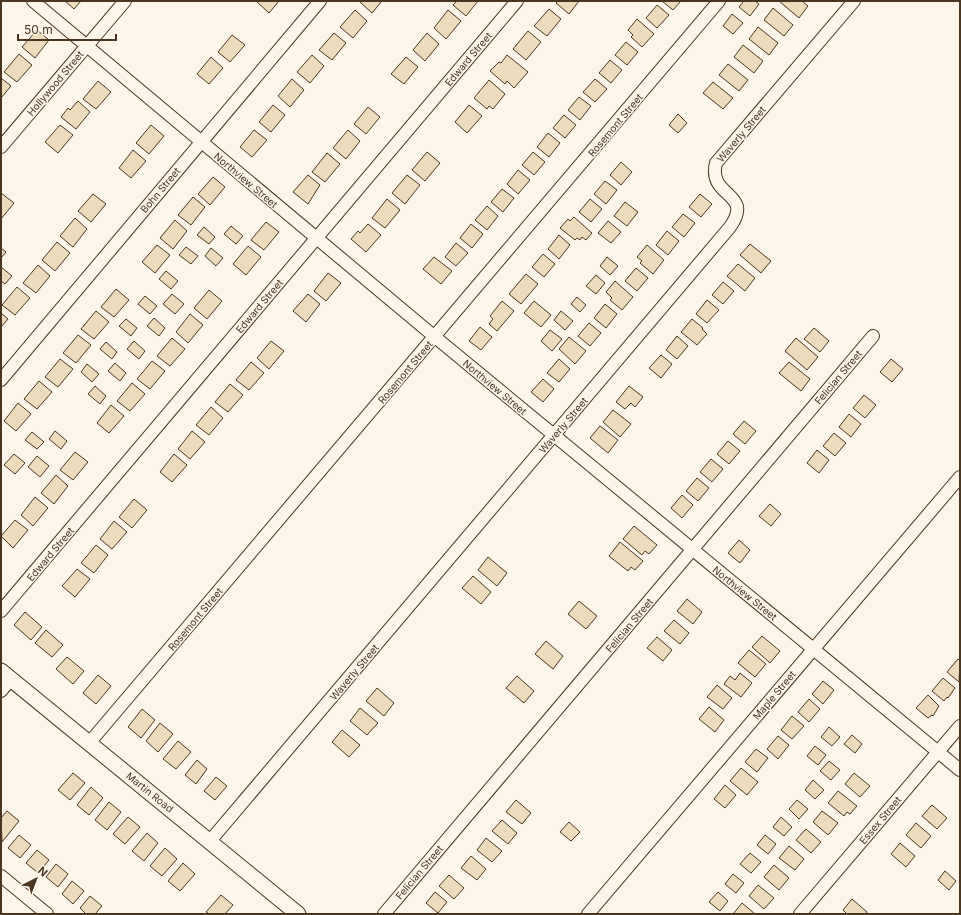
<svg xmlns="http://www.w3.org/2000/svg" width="961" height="915" font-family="Inter,sans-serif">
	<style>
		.building { fill: #ecdcbc; stroke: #4a3520 }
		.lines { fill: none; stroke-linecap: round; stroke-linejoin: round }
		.minor-casing { stroke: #4a3520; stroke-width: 14 }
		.tertiary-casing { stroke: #4a3520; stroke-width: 17 }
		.minor { stroke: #fbf6e9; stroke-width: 12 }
		.tertiary { stroke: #fbf6e9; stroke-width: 15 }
		.labels { text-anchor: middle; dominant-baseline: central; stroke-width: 3; stroke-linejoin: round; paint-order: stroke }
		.street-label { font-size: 10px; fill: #4a3520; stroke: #fbf6e9 }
	</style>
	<rect width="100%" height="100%" fill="#fbf6e9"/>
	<path class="building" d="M65,1H81L74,9Z
		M258,1H279L269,13L257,2Z
		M361,1H382L372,13L360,2Z
		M457,1H478L466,16L453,5Z
		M558,1H579L569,14L556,3Z
		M662,1H681L673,10Z
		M744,1H755L759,4L750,16L739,7Z
		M779,1H802L808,6L799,18Z
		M657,5L669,15L657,28L646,18Z
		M773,8L793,25L784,36L764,20Z
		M549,9L561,19L547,36L534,26Z
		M355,10L367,21L353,38L340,27Z
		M448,10L461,21L446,39L434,28Z
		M732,14L743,23L733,34L723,26Z
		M637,19L654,34L642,47L631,37L633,35L628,30Z
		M758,27L778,43L769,55L749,39Z
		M37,30L49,40L35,58L22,47Z
		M528,31L541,42L526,60L513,49Z
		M334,33L346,43L332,60L319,50Z
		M427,33L439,44L425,61L413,50Z
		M232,35L245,45L230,62L218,52Z
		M626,42L638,52L627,65L615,55Z
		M743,45L763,61L754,73L734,57Z
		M19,54L32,65L17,82L4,72Z
		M312,55L324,66L310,83L297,72Z
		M507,55L528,72L514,88L507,81L505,84L490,71L499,62L501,63Z
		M211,57L223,68L209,84L197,74Z
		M406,57L418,67L404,84L391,74Z
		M610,60L622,70L611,83L599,73Z
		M728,64L748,80L739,91L719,75Z
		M1,78L11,86L1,98Z
		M292,79L304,90L290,107L278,96Z
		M595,79L607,89L595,102L583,92Z
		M489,80L505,94L493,109L489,106L487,109L474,98Z
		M98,81L111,92L96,109L83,99Z
		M713,82L733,98L723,109L703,93Z
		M579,97L591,106L580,120L568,110Z
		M78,101L90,112L76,129L61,117L68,108L70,110Z
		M273,105L285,115L271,132L259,122Z
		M469,105L482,116L467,133L455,122Z
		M368,107L380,117L366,134L354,124Z
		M678,114L687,123L678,133L669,125Z
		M564,115L576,125L565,138L553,128Z
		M60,125L73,135L58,153L45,142Z
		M151,125L164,136L149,154L136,143Z
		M254,130L267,140L252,157L240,147Z
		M348,130L360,141L346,159L333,148Z
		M548,133L560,143L549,157L537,147Z
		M133,150L146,161L131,178L119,168Z
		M427,152L440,163L425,181L412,170Z
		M533,152L545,162L534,175L522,165Z
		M327,153L340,164L325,182L312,172Z
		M621,162L632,172L621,185L610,175Z
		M518,170L530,180L518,194L507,184Z
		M308,175L320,185L308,204L293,192Z
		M407,175L420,185L405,204L392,193Z
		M213,177L225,187L210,205L198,194Z
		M605,181L617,190L606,204L594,194Z
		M502,189L514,198L503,212L491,202Z
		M1,193L14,203L1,219Z
		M93,194L106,204L91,222L78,211Z
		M700,194L712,204L701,217L689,207Z
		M193,197L205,207L191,225L178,215Z
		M387,199L400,210L385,228L372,218Z
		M590,199L602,209L591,222L579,212Z
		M625,202L638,212L627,226L614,216Z
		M487,206L498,216L487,230L475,220Z
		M683,214L695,223L684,237L672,227Z
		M574,217L592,233L586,240L582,237L580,240L577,238L575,240L560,228L568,219L570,221Z
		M75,218L87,229L73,247L60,236Z
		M175,220L187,231L173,249L160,238Z
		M608,221L621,232L611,243L598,233Z
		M266,222L279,232L264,250L251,240Z
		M368,224L381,235L366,252L351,239L358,231L360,233Z
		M471,224L483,234L472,248L460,238Z
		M231,226L243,236L236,244L224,234Z
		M204,227L215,237L209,244L197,235Z
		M667,231L679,241L668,255L656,245Z
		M559,235L570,245L559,259L548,249Z
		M57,242L70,253L55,271L42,260Z
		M456,243L468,253L456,266L445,257Z
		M750,244L771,261L761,273L740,255Z
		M157,245L170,255L155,273L142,262Z
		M647,245L664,260L653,274L640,263L642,261L637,257Z
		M248,246L261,257L246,275L233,264Z
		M186,247L198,256L191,264L179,255Z
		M1,248L6,252L1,258Z
		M211,248L223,258L216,266L205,256Z
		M543,254L555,264L544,277L532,267Z
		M434,257L452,271L441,284L423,269Z
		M607,257L618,266L610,275L600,266Z
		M738,264L755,278L745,291L727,276Z
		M38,265L50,276L36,293L23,283Z
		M1,267L12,276L5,284L1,281Z
		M636,268L648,278L637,291L625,281Z
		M166,271L178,281L171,289L159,279Z
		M328,273L341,283L326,301L314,291Z
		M526,274L538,284L521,304L509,294Z
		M596,275L605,283L596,294L586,286Z
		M615,281L633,297L622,310L610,300L612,298L606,292Z
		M723,282L734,291L723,304L712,295Z
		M17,287L30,298L15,315L2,305Z
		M116,289L129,300L114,317L101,307Z
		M209,290L222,301L207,319L194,308Z
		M172,294L184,304L175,314L163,304Z
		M308,294L320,304L306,322L293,311Z
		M145,296L157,306L150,314L138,304Z
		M577,297L586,305L580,312L571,304Z
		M707,300L719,310L707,323L696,314Z
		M502,301L514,311L497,331L489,324L493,319L490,316Z
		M534,301L551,315L541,327L524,313Z
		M605,304L617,314L606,328L594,318Z
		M96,311L109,322L94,339L81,329Z
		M561,311L573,321L565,330L554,320Z
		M1,313L8,319L1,327Z
		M190,314L203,325L188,343L176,332Z
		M154,318L165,328L159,336L147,326Z
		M126,319L137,328L131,336L119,326Z
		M692,319L703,328L702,329L707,334L697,345L681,332Z
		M589,323L601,333L590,346L578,336Z
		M480,327L492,337L481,350L469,341Z
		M814,328L829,341L820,352L804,339Z
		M550,330L562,339L552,351L541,341Z
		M78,335L91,345L76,363L63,353Z
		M677,336L688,346L677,359L666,350Z
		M569,337L586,351L575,364L559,349Z
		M172,338L185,349L170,366L157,356Z
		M796,338L818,357L807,370L785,351Z
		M134,341L145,351L139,359L127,349Z
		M271,341L284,351L269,369L257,358Z
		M106,342L117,352L112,359L100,349Z
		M661,355L672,364L661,378L649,368Z
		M60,359L73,369L58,387L45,377Z
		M559,359L570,369L559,382L547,373Z
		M891,359L903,369L892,382L880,372Z
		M152,361L165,371L150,389L137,379Z
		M251,362L264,373L249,390L236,380Z
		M789,362L810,379L801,391L779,373Z
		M115,363L126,373L120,381L108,371Z
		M87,364L99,374L92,382L81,372Z
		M543,379L554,389L543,402L531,392Z
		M39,381L52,392L37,409L24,399Z
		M132,383L145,394L130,411L117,401Z
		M230,384L243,395L228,412L215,402Z
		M95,386L106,396L100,404L88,394Z
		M629,386L643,397L635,407L631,403L625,409L616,402Z
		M864,395L876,405L865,418L853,408Z
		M18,403L31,414L16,431L4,421Z
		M111,405L124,416L109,433L97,423Z
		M211,407L223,418L209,435L196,425Z
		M613,410L631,424L620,437L603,422Z
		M849,414L861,424L851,437L839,427Z
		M744,421L756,431L745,444L733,434Z
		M600,426L618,440L608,453L590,438Z
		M55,431L67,441L61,449L49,439Z
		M192,431L205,442L190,459L178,449Z
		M32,432L44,442L37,449L25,440Z
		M834,433L846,443L835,456L823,446Z
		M728,441L740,451L729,464L717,454Z
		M817,450L829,460L819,473L807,463Z
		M75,452L88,462L73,480L60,470Z
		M14,454L25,463L15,474L4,465Z
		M174,454L187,465L172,482L160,472Z
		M37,456L49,466L40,477L28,467Z
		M711,459L723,469L712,482L700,472Z
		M56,475L68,486L54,504L41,493Z
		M697,478L709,488L698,501L686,491Z
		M682,495L693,505L682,518L671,508Z
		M35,497L48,508L33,526L21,515Z
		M134,499L147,510L132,528L119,517Z
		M770,504L781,514L771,526L759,516Z
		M15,520L28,530L13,548L1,536Z
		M114,521L127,532L112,549L100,539Z
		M634,526L657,545L649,554L645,551L642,555L623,539Z
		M739,540L750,550L740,563L728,553Z
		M620,542L643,561L635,570L631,567L628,571L609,556Z
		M96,545L108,555L94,573L81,563Z
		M488,557L507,573L497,586L478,570Z
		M77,569L90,579L75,597L62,586Z
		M473,576L491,592L481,604L462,588Z
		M687,599L702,612L693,624L677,611Z
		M579,601L597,616L586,629L568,614Z
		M25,612L42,627L31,640L14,625Z
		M674,620L689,633L680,644L664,631Z
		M46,630L63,645L52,657L35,643Z
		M762,636L780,651L770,663L752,647Z
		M657,637L672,650L663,661L647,648Z
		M546,641L563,656L553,669L535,654Z
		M749,650L766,664L755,677L738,663Z
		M67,657L84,671L73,684L56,669Z
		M958,659L960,661L959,682L947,672Z
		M740,673L752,683L741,697L724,684L730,676L735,680Z
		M98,675L111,686L96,704L83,693Z
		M517,676L534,691L524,703L506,688Z
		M943,678L955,688L948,698L947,697L944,701L932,691Z
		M823,681L834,690L823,704L812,694Z
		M717,685L732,698L723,709L707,697Z
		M377,688L394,703L384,716L366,701Z
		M928,695L939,706L933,716L932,715L928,718L916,708Z
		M809,699L820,709L809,722L798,712Z
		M709,707L724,720L715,732L699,719Z
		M360,708L378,723L367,735L350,721Z
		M142,709L155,720L141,738L128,727Z
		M792,716L804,726L792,739L781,730Z
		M160,723L173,734L158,752L146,741Z
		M829,727L840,737L832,746L821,737Z
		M342,730L360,745L349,757L332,742Z
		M852,735L862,744L855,753L844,744Z
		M778,736L789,745L778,759L767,749Z
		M178,741L191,752L176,769L163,759Z
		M815,746L826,755L818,765L807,756Z
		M756,749L768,758L757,772L745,762Z
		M197,760L207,769L196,784L185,775Z
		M829,761L840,770L831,780L820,771Z
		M741,768L758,782L747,795L730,781Z
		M73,773L85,783L70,800L58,790Z
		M854,773L870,786L860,797L845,784Z
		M216,777L227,786L215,800L204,791Z
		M813,780L824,790L815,799L805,790Z
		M725,785L736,795L725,808L714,799Z
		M91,787L103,798L89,815L77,805Z
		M838,791L857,806L850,814L847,812L844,816L828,803Z
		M516,800L531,813L522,824L506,812Z
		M797,800L808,809L799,819L789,809Z
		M109,802L121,812L107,830L95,820Z
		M932,805L947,818L937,829L922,816Z
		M7,811L19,821L2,842L1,818Z
		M822,811L838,823L828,835L813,822Z
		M128,817L140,827L125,844L113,834Z
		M781,817L792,827L784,836L773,827Z
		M502,820L517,833L508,844L492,831Z
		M569,822L580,832L571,841L560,832Z
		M916,823L931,836L921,848L906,835Z
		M806,829L821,842L811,853L796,840Z
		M147,833L158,843L144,861L132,851Z
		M19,835L31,845L20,858L8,848Z
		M765,835L776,844L768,854L757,845Z
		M486,838L502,851L492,862L477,850Z
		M900,843L915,856L906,867L891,854Z
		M789,846L804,859L795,870L779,858Z
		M165,848L177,859L162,876L150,866Z
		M37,850L49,860L38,873L26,863Z
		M750,853L761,862L751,873L740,864Z
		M471,856L486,869L477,880L461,868Z
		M183,863L195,874L180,891L168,881Z
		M56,864L68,874L58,887L46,877Z
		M774,865L789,878L779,890L764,877Z
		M945,871L956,881L949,890L938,880Z
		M733,874L744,883L736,893L725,884Z
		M449,875L464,888L454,899L439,886Z
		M72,881L84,891L73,904L62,894Z
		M758,885L774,898L764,909L749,896Z
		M435,892L447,902L438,913L426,903Z
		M718,892L728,901L720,911L709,902Z
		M221,895L233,905L225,914H209L206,912Z
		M90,896L102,906L95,914H86L80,908Z
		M852,899L867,912L866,914H847L843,910Z
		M742,903L755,914H733Z"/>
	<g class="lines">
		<g class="minor-casing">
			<path id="minor" d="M33,1L435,337L960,770
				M1,147L125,1
				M1,380L320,1
				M1,611L517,1
				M1,691L11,679
				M90,742L719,1
				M210,841L730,227C755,192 707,198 716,163L854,1
				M1,876L47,914
				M384,914L873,336
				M588,914L960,477
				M800,914L960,726"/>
		</g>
		<g class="tertiary-casing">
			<path id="tertiary" d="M1,671L298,914"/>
		</g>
		<use href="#minor" class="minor"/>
		<use href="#tertiary" class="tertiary"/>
	</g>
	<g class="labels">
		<g class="street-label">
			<text transform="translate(468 59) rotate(-50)">Edward Street</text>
			<text transform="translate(55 83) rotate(-50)">Hollywood Street</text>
			<text transform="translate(615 125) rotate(-50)">Rosemont Street</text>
			<text transform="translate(741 134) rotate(-50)">Waverly Street</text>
			<text transform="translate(246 180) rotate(40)">Northview Street</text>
			<text transform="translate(160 190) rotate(-50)">Bohn Street</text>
			<text transform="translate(259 306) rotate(-50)">Edward Street</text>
			<text transform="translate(405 372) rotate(-50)">Rosemont Street</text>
			<text transform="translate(838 377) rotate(-50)">Felician Street</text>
			<text transform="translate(495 387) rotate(40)">Northview Street</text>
			<text transform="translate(563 425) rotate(-50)">Waverly Street</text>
			<text transform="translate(50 554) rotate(-50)">Edward Street</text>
			<text transform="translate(745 593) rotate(39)">Northview Street</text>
			<text transform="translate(195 619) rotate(-50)">Rosemont Street</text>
			<text transform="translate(629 625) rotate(-50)">Felician Street</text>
			<text transform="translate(354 672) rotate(-50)">Waverly Street</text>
			<text transform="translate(774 695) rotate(-50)">Maple Street</text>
			<text transform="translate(150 792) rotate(39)">Martin Road</text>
			<text transform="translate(880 820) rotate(-50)">Essex Street</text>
			<text transform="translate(419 872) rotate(-50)">Felician Street</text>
		</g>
	</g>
	<rect width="961" height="915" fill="none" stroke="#4a3520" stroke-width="4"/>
	<g transform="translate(36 879) rotate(42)" stroke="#fbf6e9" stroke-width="3" paint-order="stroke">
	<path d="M0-3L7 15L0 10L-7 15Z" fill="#4a3520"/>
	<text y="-6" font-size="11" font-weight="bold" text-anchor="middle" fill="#4a3520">N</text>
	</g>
	<path d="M18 34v6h98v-6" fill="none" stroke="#4a3520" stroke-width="2"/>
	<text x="24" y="34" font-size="12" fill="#4a3520" stroke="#fbf6e9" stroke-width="3" paint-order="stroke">50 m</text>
</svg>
